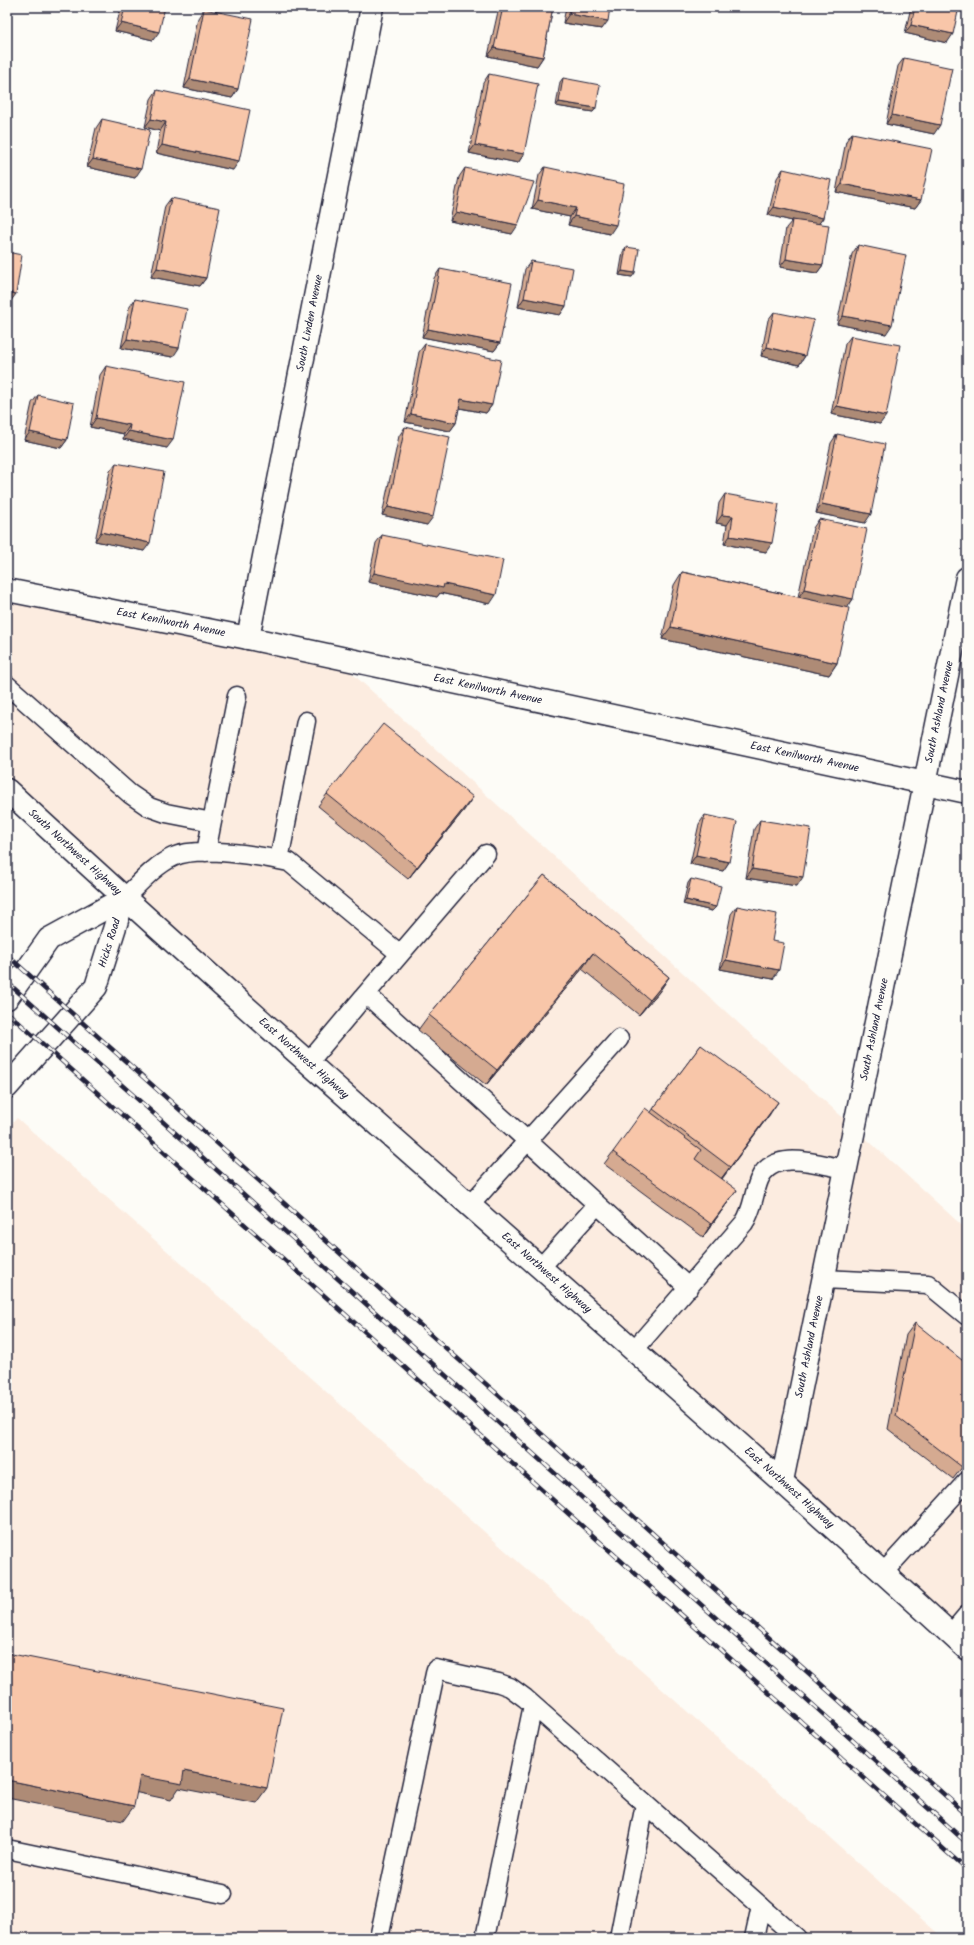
<svg xmlns="http://www.w3.org/2000/svg" width="974" height="1945" font-family="Kalam,sans-serif">
	<style>
		.built { fill: #fcece0 }
		.lines { fill: none; stroke-linecap: round; stroke-linejoin: round }
		.service-casing { stroke: #22223b; stroke-width: 21 }
		.minor-casing { stroke: #22223b; stroke-width: 25 }
		.secondary-casing { stroke: #22223b; stroke-width: 25 }
		.primary-casing { stroke: #22223b; stroke-width: 25 }
		.service { stroke: #fdfcf7; stroke-width: 18 }
		.minor { stroke: #fdfcf7; stroke-width: 22 }
		.secondary { stroke: #fdfcf7; stroke-width: 22 }
		.primary { stroke: #fdfcf7; stroke-width: 22 }
		.rail-casing { stroke: #22223b; stroke-width: 4.5 }
		.rail { stroke: #fdfcf7; stroke-width: 3; stroke-dasharray: 9; stroke-linecap: butt }
		.wall { fill: #d5aa91; stroke: #22223b }
		.shaded-wall { fill: #ae8b76; stroke: #22223b }
		.building { fill: #f8c6a9; stroke: #22223b }
		.labels { text-anchor: middle; dominant-baseline: central; stroke-width: 3; stroke-linejoin: round; paint-order: stroke }
		.street-label { font-size: 11px; fill: #22223b; stroke: #fdfcf7 }
	</style>
	<rect width="100%" height="100%" fill="#fdfcf7"/>
	<filter id="ink" filterUnits="userSpaceOnUse"><feTurbulence type="fractalNoise" baseFrequency=".025" numOctaves="2"/><feDisplacementMap in="SourceGraphic" scale="8" xChannelSelector="R" yChannelSelector="G"/><feConvolveMatrix kernelMatrix="1 2 1 2 8 2 1 2 1" color-interpolation-filters="sRGB"/></filter>
	<g filter="url(#ink)">
		<path class="built" d="M7,590L333,656L967,1230V1649L7,790Z
			M17,1118L943,1938H7V1129Z"/>
		<g class="lines">
			<g class="service-casing">
				<path id="service" d="M7,685L130,794L149,807L166,813L212,822
					M206,852L237,696
					M279,860L306,721
					M124,898C139,884 154,866 173,857C198,845 261,856 289,862L400,954
					M366,994L486,854
					M309,1062L366,994L689,1288
					M470,1205L619,1039
					M541,1267L597,1205
					M823,1279L928,1284L967,1316
					M634,1350L744,1223C753,1210 753,1195 759,1180C773,1147 820,1165 846,1169
					M883,1573L967,1481
					M951,1634L967,1615
					M7,1849L223,1894
					M379,1938L436,1669L499,1683L510,1687L525,1698L797,1938
					M485,1938L533,1705
					M619,1938L645,1804
					M754,1938L761,1906"/>
			</g>
			<g class="minor-casing">
				<g id="minor">
					<path id="s1" d="M7,590L248,638L967,792"/>
					<path id="s2" d="M248,638L372,7"/>
					<path id="s3" d="M782,1481L967,578"/>
				</g>
			</g>
			<g class="secondary-casing">
				<g id="secondary">
					<path d="M7,998L49,939L124,898"/>
					<path id="s4" d="M7,1087L96,987L124,898"/>
				</g>
			</g>
			<g class="primary-casing">
				<g id="primary">
					<path id="s5" d="M7,790C322,1082 651,1359 967,1649"/>
				</g>
			</g>
			<use href="#service" class="service"/>
			<use href="#minor" class="minor"/>
			<use href="#secondary" class="secondary"/>
			<use href="#primary" class="primary"/>
			<g class="rail-casing">
				<path id="rail" d="M7,955L967,1815
					M7,982L967,1843
					M7,1012L967,1870"/>
			</g>
			<use href="#rail" class="rail"/>
		</g>
		<path class="wall" d="M121,7H165L153,40L115,31Z
			M499,7H553L543,57L537,66L488,56Z
			M566,7H610L602,29L563,23Z
			M911,7H959L947,43L905,33Z
			M204,9L238,89L232,98L184,88L198,18Z
			M904,58L934,134L886,124L898,66Z
			M489,74L524,154L518,163L469,153L483,83Z
			M563,78L596,108L593,112L556,106L560,82Z
			M157,90L233,170L156,153L160,131L145,127L151,99Z
			M102,119L135,178L87,167L96,128Z
			M852,133L921,200L915,208L836,192L846,141Z
			M545,167L610,234L568,225L570,217L532,209L539,175Z
			M465,168L512,234L450,221L459,177Z
			M783,169L823,218L819,223L823,265L817,273L780,267L786,228L792,221L768,215L777,178Z
			M171,198L206,278L200,286L151,277L165,206Z
			M858,245L886,334L837,324L852,254Z
			M626,247L632,277L619,275L623,252Z
			M531,261L566,306L560,315L518,307L525,269Z
			M440,269L500,343L494,351L422,337L434,278Z
			M135,299L173,357L121,348L129,308Z
			M774,312L805,356L799,365L761,356L768,320Z
			M851,336L880,424L831,414L845,344Z
			M425,344L492,405L486,413L459,408L456,423L450,431L405,422L419,352Z
			M106,366L167,448L123,439L124,434L90,427L100,375Z
			M38,395L67,440L61,448L24,440L32,403Z
			M405,427L427,525L382,515L399,436Z
			M837,434L865,523L816,513L831,443Z
			M116,463L144,551L95,541L110,471Z
			M725,494L766,552L724,544L727,525L716,523L719,503Z
			M819,519L853,599L847,608L837,663L829,675L662,639L674,585L682,572L798,597L813,528Z
			M382,535L490,604L440,593L437,597L368,582L376,543Z
			M327,794L465,809L408,879L318,806Z
			M705,815L729,862L723,871L690,864L699,824Z
			M760,820L797,886L746,878L754,829Z
			M544,875L669,977L659,992L639,1015L582,969L486,1085L418,1030L429,1015Z
			M691,879L712,911L683,904L688,883Z
			M737,906L772,941L773,979L720,969L731,914Z
			M701,1045L770,1114L722,1179L728,1202L703,1237L604,1164L613,1152L651,1112Z
			M915,1323L967,1461L953,1479L888,1429L906,1335Z"/>
		<path class="shaded-wall" d="M569,14L608,21L602,29L563,23Z
			M121,23L159,32L153,40L115,31Z
			M911,25L953,34L947,43L905,33Z
			M494,48L543,57L537,66L488,56Z
			M190,79L238,89L232,98L184,88Z
			M559,102L596,108L593,112L556,106Z
			M892,115L940,125L934,134L886,124Z
			M151,119L166,122L160,131L145,127Z
			M162,145L239,161L233,170L156,153Z
			M475,145L524,154L518,163L469,153Z
			M93,159L141,169L135,178L87,167Z
			M842,184L921,200L915,208L836,192Z
			M538,200L576,208L570,217L532,209Z
			M774,207L823,218L817,226L792,220V221L768,215Z
			M456,212L518,225L512,234L450,221Z
			M574,216L616,225L610,234L568,225Z
			M786,259L823,265L817,273L780,267Z
			M157,268L206,278L200,286L151,277Z
			M622,271L635,273L632,277L619,275Z
			M7,292L16,294L10,302H7Z
			M524,298L566,306L560,315L518,307Z
			M843,316L892,325L886,334L837,324Z
			M428,329L500,343L494,351L422,337Z
			M127,339L179,348L173,357L121,348Z
			M767,347L805,356L799,365L761,356Z
			M461,399L492,405L486,413L455,407Z
			M837,406L886,416L880,424L831,414Z
			M411,414L456,423L450,431L405,422Z
			M96,418L130,425L124,434L90,427Z
			M129,431L173,440L167,448L123,439Z
			M30,432L67,440L61,448L24,440Z
			M822,504L871,514L865,523L816,513Z
			M388,507L433,517L427,525L382,515Z
			M722,515L733,516L727,525L716,523Z
			M101,532L150,543L144,551L95,541Z
			M730,536L772,543L766,552L724,544Z
			M374,573L444,584L496,595L490,604L440,593L437,597L368,582Z
			M804,589L853,599L847,608L798,598Z
			M671,627L837,663L829,675L662,639Z
			M473,797L465,809L408,879L417,867Z
			M696,855L729,862L723,871L690,864Z
			M752,869L803,877L797,886L746,878Z
			M686,900L716,907L712,911L683,904Z
			M593,953L582,969L486,1085L497,1070Z
			M726,960L779,970L773,979L720,969Z
			M669,977L659,992L639,1015L650,1000Z
			M778,1102L770,1114L721,1179L730,1167Z
			M737,1190L728,1202L703,1237L711,1224Z
			M184,1771L267,1788L256,1803L179,1788L171,1800L129,1791L140,1776Z
			M7,1780L134,1806L123,1821L7,1798Z"/>
		<path class="building" d="M125,7H165L159,32L121,23Z
			M503,7H553L543,57L494,48Z
			M571,7H610L608,21L569,14Z
			M915,7H959L953,34L911,25Z
			M204,9L253,19L238,89L190,79Z
			M904,58L952,68L940,125L892,115Z
			M489,74L538,84L524,154L475,145Z
			M563,78L600,85L596,108L559,102Z
			M157,90L250,110L239,161L162,145L166,122L151,119Z
			M102,119L150,130L141,169L93,159Z
			M852,133L932,149L921,200L842,184Z
			M545,167L624,184L616,225L574,216L576,208L538,200Z
			M465,168L534,182L518,225L456,212Z
			M783,169L831,180L823,218L774,207Z
			M171,198L220,208L206,278L157,268Z
			M792,220L829,225L823,265L786,259Z
			M858,245L906,255L892,325L843,316Z
			M626,247L639,249L635,273L622,271Z
			M7,252L22,255L16,294L7,292Z
			M531,261L573,268L566,306L524,298Z
			M440,269L512,283L500,343L428,329Z
			M135,299L187,309L179,348L127,339Z
			M774,312L814,320L805,356L767,347Z
			M851,336L900,345L886,416L837,406Z
			M425,344L501,360L492,405L461,399L456,423L411,414Z
			M106,366L185,382L173,440L129,431L130,425L96,418Z
			M38,395L74,403L67,440L30,432Z
			M405,427L450,437L433,517L388,507Z
			M837,434L885,444L871,514L822,504Z
			M116,463L164,472L150,543L101,532Z
			M725,494L779,504L772,543L730,536L733,516L722,515Z
			M819,519L867,529L853,599L804,589Z
			M382,535L503,560L496,595L444,584L443,588L374,573Z
			M682,572L849,608L837,663L671,627Z
			M383,724L473,797L417,867L327,794Z
			M705,815L737,822L729,862L696,855Z
			M760,820L811,828L803,877L752,869Z
			M544,875L669,977L650,1000L593,953L497,1070L429,1015Z
			M691,879L721,886L716,907L686,900Z
			M737,906L777,914L772,941L784,943L779,970L726,960Z
			M701,1045L778,1102L730,1167L653,1109Z
			M645,1108L701,1150L695,1159L737,1190L711,1224L613,1152Z
			M915,1323L967,1364V1460L962,1467L896,1416Z
			M7,1653L283,1708L267,1788L184,1771L182,1784L140,1776L134,1806L7,1780Z"/>
	</g>
	<g class="labels">
		<g class="street-label">
			<text stroke="none"><textPath href="#s2" startOffset="321">South Linden Avenue</textPath></text>
			<text stroke="none"><textPath href="#s1" startOffset="167">East Kenilworth Avenue</textPath></text>
			<text stroke="none"><textPath href="#s1" startOffset="491">East Kenilworth Avenue</textPath></text>
			<text stroke="none"><textPath href="#s3" startOffset="785">South Ashland Avenue</textPath></text>
			<text stroke="none"><textPath href="#s1" startOffset="815">East Kenilworth Avenue</textPath></text>
			<text stroke="none"><textPath href="#s5" startOffset="92">South Northwest Highway</textPath></text>
			<text stroke="none"><textPath href="#s4" startOffset="180">Hicks Road</textPath></text>
			<text stroke="none"><textPath href="#s3" startOffset="461">South Ashland Avenue</textPath></text>
			<text stroke="none"><textPath href="#s5" startOffset="400">East Northwest Highway</textPath></text>
			<text stroke="none"><textPath href="#s5" startOffset="724">East Northwest Highway</textPath></text>
			<text stroke="none"><textPath href="#s3" startOffset="137">South Ashland Avenue</textPath></text>
			<text stroke="none"><textPath href="#s5" startOffset="1048">East Northwest Highway</textPath></text>
		</g>
	</g>
	<rect width="974" height="1945" fill="none" stroke="#fdfcf7" stroke-width="24"/>
	<rect x="12" y="12" width="950" height="1921" fill="none" stroke="#22223b" stroke-width="1.5" filter="url(#ink)"/>
</svg>
